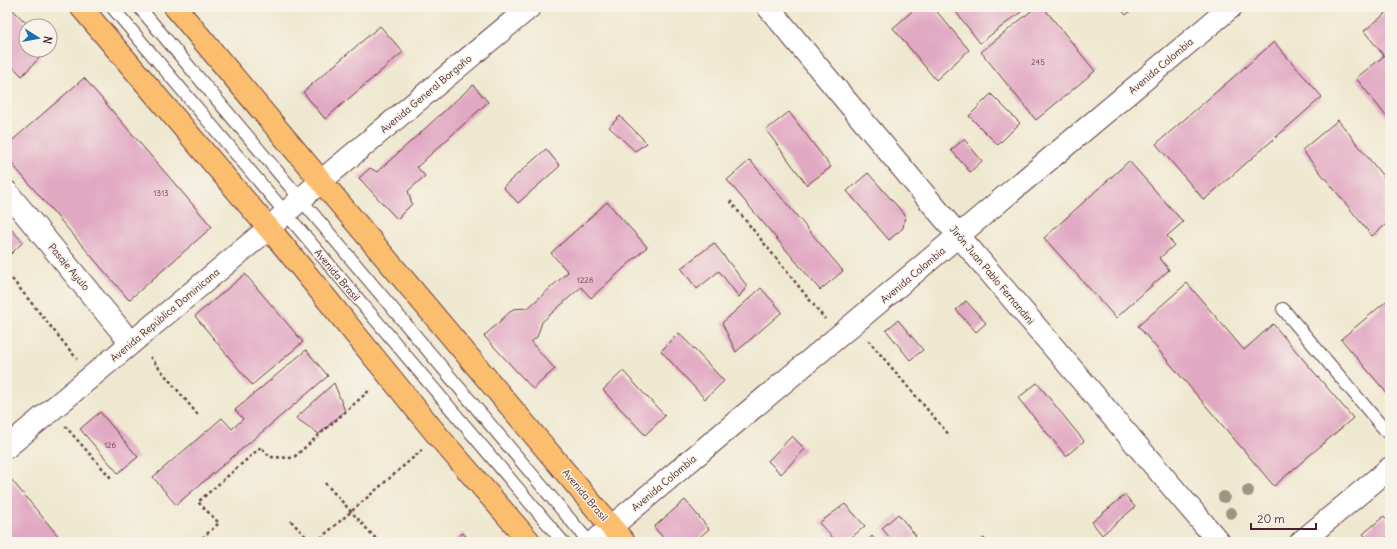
<svg xmlns="http://www.w3.org/2000/svg" width="1397" height="549" font-family="Delius,sans-serif">
	<style>
		.building { fill: #e1a8c2 }
		.lines { fill: none; stroke-linecap: round; stroke-linejoin: round }
		.service-casing { stroke: #633d44; stroke-width: 14 }
		.minor-casing { stroke: #633d44; stroke-width: 24 }
		.tertiary-casing { stroke: #633d44; stroke-width: 24 }
		.primary-casing { stroke: #633d44; stroke-width: 24 }
		.path { stroke: #633d44; stroke-width: 2.5; stroke-dasharray: 3 3; stroke-linecap: butt }
		.service { stroke: #fff; stroke-width: 12 }
		.minor { stroke: #fff; stroke-width: 22 }
		.tertiary { stroke: #fff; stroke-width: 22 }
		.primary { stroke: #fbbe6e; stroke-width: 22 }
		.tree { fill: #9c9584 }
		.labels { text-anchor: middle; dominant-baseline: central; stroke-width: 3; stroke-linejoin: round; paint-order: stroke }
		.number-label { font-size: 8px; fill: #704151 }
		.street-label { font-size: 10px; fill: #4a1f2b; stroke: #f7f3e8 }
	</style>
	<rect width="100%" height="100%" fill="#f7f3e8"/>
	<filter id="ink" filterUnits="userSpaceOnUse"><feTurbulence type="fractalNoise" baseFrequency=".025" numOctaves="2"/><feDisplacementMap in="SourceGraphic" scale="8" xChannelSelector="R" yChannelSelector="G"/><feConvolveMatrix kernelMatrix="1 2 1 2 8 2 1 2 1" color-interpolation-filters="sRGB"/></filter>
	<filter id="wash" filterUnits="userSpaceOnUse"><feTurbulence type="fractalNoise" baseFrequency=".012" numOctaves="4" result="noise"/><feDisplacementMap in="SourceGraphic" scale="16" xChannelSelector="R" yChannelSelector="G"/><feGaussianBlur stdDeviation="0.9" result="paint"/><feColorMatrix in="noise" values="0 0 0 0 0 0 0 0 0 0 0 0 0 0 0 0 0 1.4 0 .05"/><feComposite in="paint" operator="in"/></filter>
	<g filter="url(#wash)">
		<rect width="100%" height="100%" fill="#efe8d0"/>
		<g id="blocks">
			<path class="building" d="M7,7H10L29,26H26V50H47L22,76L7,61Z
				M917,7H933L969,50L936,80L893,28Z
				M952,7H1017L1021,12L980,43Z
				M1036,7H1043L1095,71L1036,120L981,52Z
				M1118,7H1135L1126,15Z
				M1390,10V121L1356,78L1384,56L1364,31Z
				M380,26L403,52L325,119L303,92Z
				M1274,42L1322,97L1204,200L1156,144Z
				M84,78L212,227L129,300L7,158V145Z
				M473,85L488,102L417,167L425,176L408,191L412,204L397,219L359,178L370,168L377,172Z
				M991,94L1020,123L998,145L969,116Z
				M789,112L831,167L807,185L766,130Z
				M620,116L647,143L635,151L609,127Z
				M1338,120L1390,185V221L1372,236L1302,150Z
				M964,139L982,161L970,172L951,150Z
				M546,149L560,166L518,203L503,187Z
				M750,160L843,271L820,290L727,180Z
				M1129,161L1183,222L1167,236L1174,245L1160,258L1169,270L1116,318L1044,238Z
				M868,173L905,215L903,228L889,240L847,191Z
				M607,202L647,247L591,298L581,287L542,322L537,337L531,342L555,369L533,389L484,336L513,309L528,308L568,272L551,253Z
				M7,225L23,242L7,258Z
				M714,243L747,286L739,297L719,271L697,289L681,268Z
				M245,274L303,342L252,385L195,316Z
				M1187,283L1244,350L1273,324L1353,418L1274,486L1138,326Z
				M761,288L782,312L736,352L722,323Z
				M1389,299L1390,300V397L1341,339Z
				M966,301L986,323L976,332L956,310Z
				M898,320L923,350L910,360L886,330Z
				M679,333L724,381L705,399L661,351Z
				M306,350L328,376L176,505L153,477L222,418L232,429L243,419L235,410Z
				M623,371L665,416L645,435L603,390Z
				M334,383L345,411L319,434L296,418Z
				M1037,383L1084,441L1066,456L1018,398Z
				M100,412L138,457L118,473L80,429Z
				M792,436L805,449L781,474L768,461Z
				M10,478L54,531L63,542H7V480Z
				M1125,495L1135,507L1102,535L1092,522Z
				M685,500L709,529L694,542H667L654,527Z
				M845,504L865,526L846,542H837L819,523Z
				M898,514L916,536L909,542H893L882,528Z
				M1384,516L1390,523V535L1382,542H1370L1363,534Z
				M463,533L470,542H452Z
				M872,536L877,542H866Z
				M984,538L987,542H978Z"/>
		</g>
	</g>
	<g filter="url(#ink)">
		<use href="#blocks" fill-opacity="0" stroke="#633d44" stroke-width="1"/>
		<g class="lines">
			<g class="service-casing">
				<path id="service" d="M112,7L563,542
					M139,7L589,542
					M1283,309L1390,436"/>
			</g>
			<g class="minor-casing">
				<path id="minor" d="M768,7L959,236L1219,542
					M321,181L530,7
					M7,192L131,343
					M611,527L1231,7
					M1301,542L1390,468"/>
			</g>
			<g class="tertiary-casing">
				<path id="tertiary" d="M7,447L269,228L321,181
					M594,542L611,527"/>
			</g>
			<g class="primary-casing">
				<path id="primary" d="M81,7L282,244L438,436L530,542
					M175,7L624,542"/>
			</g>
			<path class="path" d="M730,201L825,319
				M12,279L77,359
				M868,340L950,436
				M150,357L198,415
				M65,426L111,478
				M325,483L378,541
				M291,521L311,542
				M198,542L219,523L198,502L261,447L270,457L293,458L371,389
				M316,542L422,450"/>
			<use href="#service" class="service"/>
			<use href="#minor" class="minor"/>
			<use href="#tertiary" class="tertiary"/>
			<use href="#primary" class="primary"/>
		</g>
		<g class="tree">
			<circle cx="1248" cy="491" r="6"/>
			<circle cx="1224" cy="497" r="6"/>
			<circle cx="1231" cy="513" r="6"/>
		</g>
	</g>
	<g class="labels">
		<g class="number-label">
			<text x="1038" y="62">245</text>
			<text x="161" y="193">1313</text>
			<text x="585" y="280">1228</text>
			<text x="110" y="445">126</text>
		</g>
		<g class="street-label">
			<text transform="translate(1161 66) rotate(-40)">Avenida Colombia</text>
			<text transform="translate(426 94) rotate(-40)">Avenida General Borgoño</text>
			<text transform="translate(69 267) rotate(50)">Pasaje Ayulo</text>
			<text transform="translate(337 275) rotate(50)">Avenida Brasil</text>
			<text transform="translate(913 275) rotate(-40)">Avenida Colombia</text>
			<text transform="translate(992 275) rotate(50)">Jirón Juan Pablo Fernandini</text>
			<text transform="translate(165 315) rotate(-40)">Avenida República Dominicana</text>
			<text transform="translate(664 483) rotate(-40)">Avenida Colombia</text>
			<text transform="translate(585 495) rotate(50)">Avenida Brasil</text>
		</g>
	</g>
	<rect width="1397" height="549" fill="none" stroke="#f7f3e8" stroke-width="24"/>
	<g transform="translate(38 38) rotate(101)"><circle r="19" fill="#f7f3e8" stroke="#b29e9c"/>
	<path d="M0-3L7 15L0 10L-7 15Z" fill="#1f6fb2"/>
	<text y="-6" font-size="11" font-weight="bold" text-anchor="middle" fill="#4a1f2b">N</text>
	</g>
	<path d="M1251 523v6h65v-6" fill="none" stroke="#4a1f2b" stroke-width="2"/>
	<text x="1257" y="523" font-size="12" fill="#4a1f2b" stroke="#f7f3e8" stroke-width="3" paint-order="stroke">20 m</text>
</svg>
